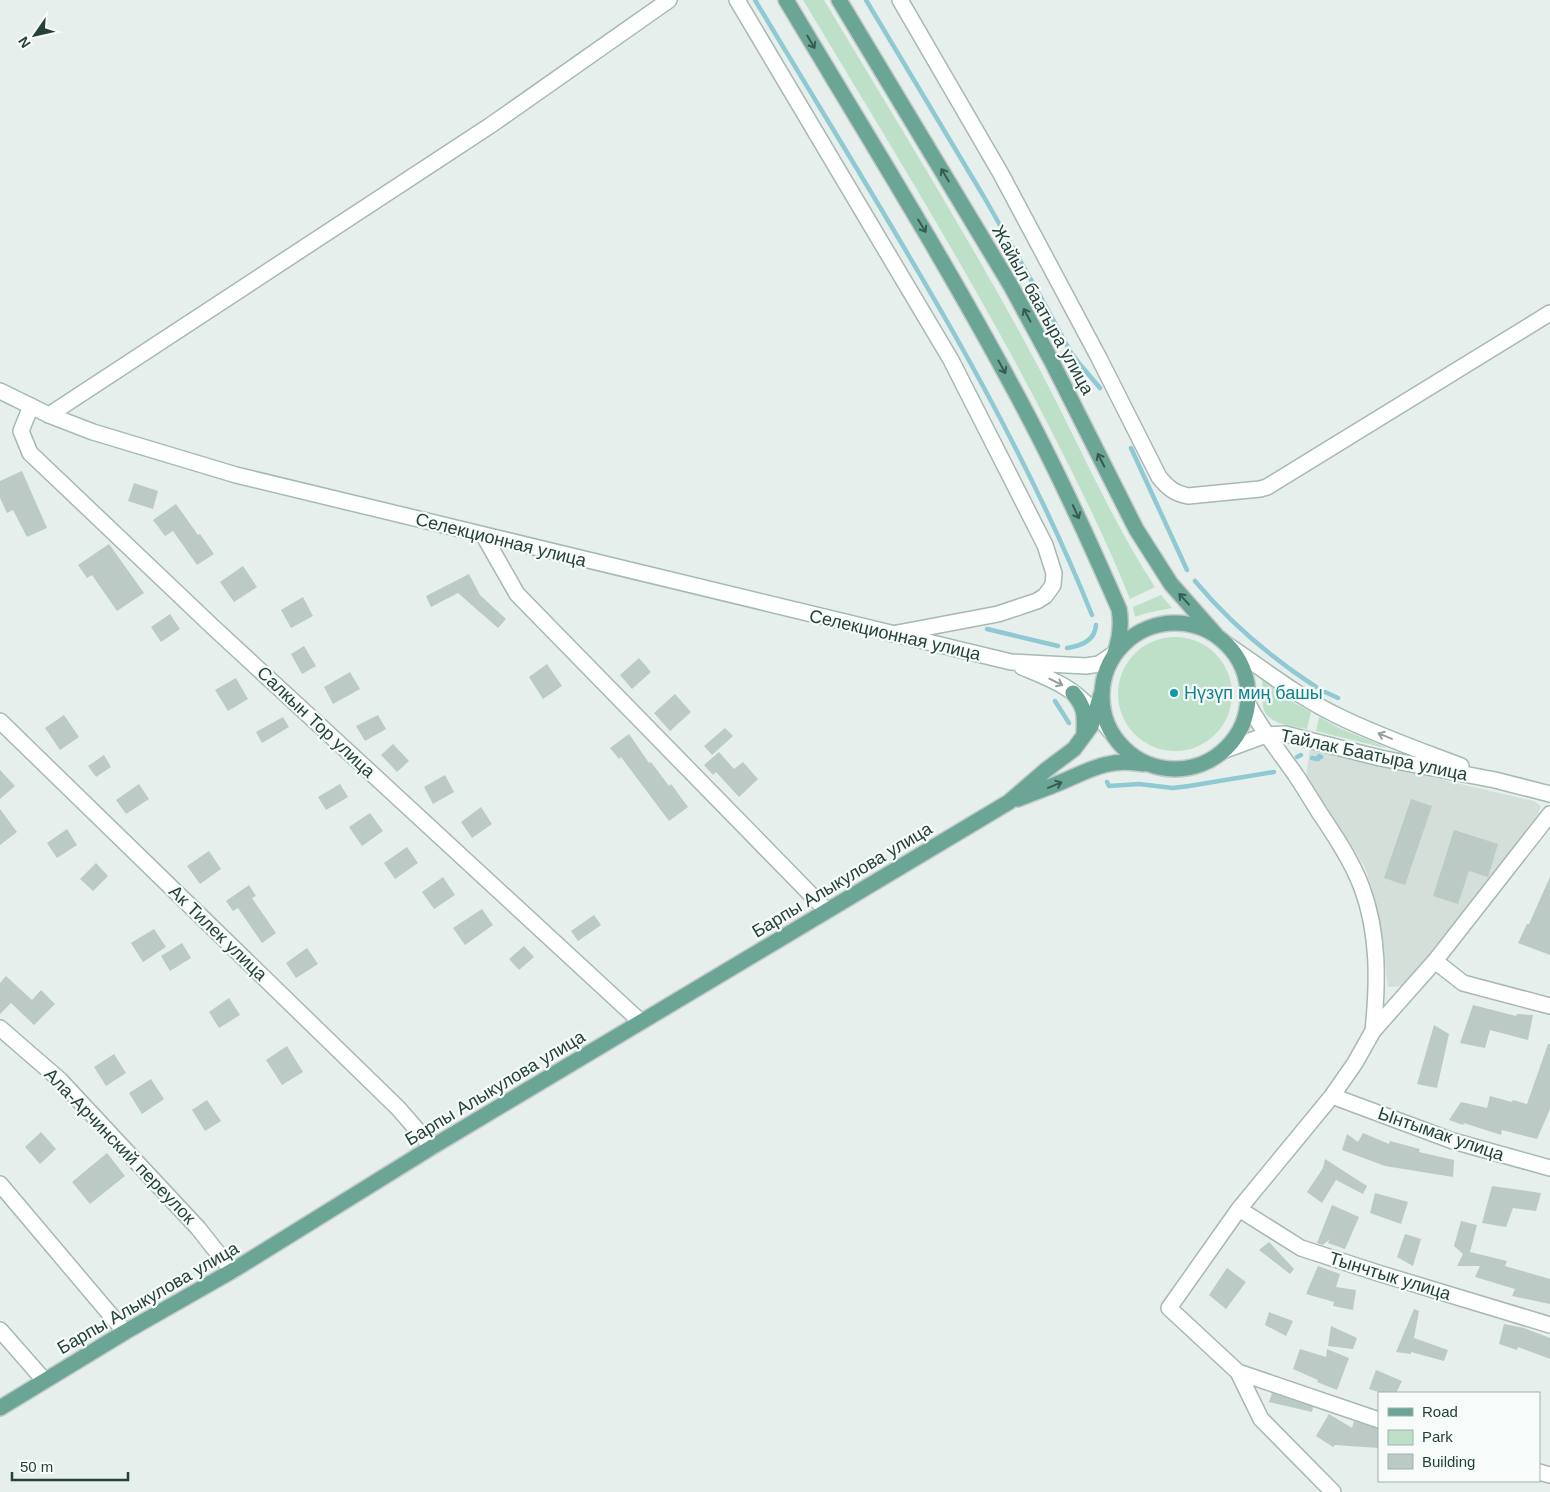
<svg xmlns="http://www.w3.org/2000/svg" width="1550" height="1492" font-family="Arial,sans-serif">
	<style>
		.built { fill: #d4dfda }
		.green { fill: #bfe0c8 }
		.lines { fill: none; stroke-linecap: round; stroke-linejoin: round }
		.stream { stroke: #8ec9d4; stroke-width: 4.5 }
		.building { fill: #bbcac4 }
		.street-casing { stroke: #a8b8b2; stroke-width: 18 }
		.secondary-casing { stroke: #a4bbb3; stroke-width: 18 }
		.primary-casing { stroke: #c2cac8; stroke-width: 18 }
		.street { stroke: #fff; stroke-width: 15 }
		.secondary { stroke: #fff; stroke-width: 15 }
		.primary { stroke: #6aa596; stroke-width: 15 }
		.oneway { stroke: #365b51 }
		.oneway2 { stroke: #92a09c }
		.culture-dot { fill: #0f9aa8; stroke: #f7fbf9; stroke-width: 2 }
		.labels { text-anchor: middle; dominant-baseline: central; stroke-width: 4.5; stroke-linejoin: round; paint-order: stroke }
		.street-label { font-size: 18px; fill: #24423a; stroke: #f7fbf9 }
		.culture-label { font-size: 18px; fill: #0d838f; stroke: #f7fbf9; text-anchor: start }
	</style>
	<rect width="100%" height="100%" fill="#e6efeb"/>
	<path class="built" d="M1310,749L1534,801L1541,806L1538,814L1514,851L1403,986L1388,987L1382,938L1372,888L1365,868L1354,850L1306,776Z"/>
	<path class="green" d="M803,0H824C897,122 973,244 1040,370C1078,442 1110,518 1155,587L1130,599C1108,544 1082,491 1055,438C979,288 890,145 803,0Z
		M1161,595L1172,608L1147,613L1135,617L1133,607Z
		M1118 694a57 57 0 1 1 114 0a57 57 0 1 1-114 0Z
		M1262,679L1296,704L1311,712L1307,729C1293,726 1267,725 1263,707C1262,698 1263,689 1262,679Z
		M1319,717L1339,728L1385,747V748L1316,731Z"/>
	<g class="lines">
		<path class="stream" d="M755,0C874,200 1005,398 1092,615
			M866,0L984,197L1043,301L1070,351L1078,362L1100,388
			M1131,448L1187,570
			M1195,581C1230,623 1270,657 1316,687
			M987,629L1058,646
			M1067,648C1081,646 1095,641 1096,625
			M1325,692L1338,698
			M1055,701L1069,723
			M1297,757L1301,755
			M1312,758L1318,759L1319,756L1321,757
			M1107,782L1109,786L1139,784L1173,788L1189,786L1274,772"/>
	</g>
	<path class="building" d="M22,471L47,528L27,537L13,510L7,513L0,498V481Z
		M134,483L158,491L153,509L128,501Z
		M176,504L198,535L200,534L214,554L197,565L173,531L165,536L153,520Z
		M109,544L144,593L117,611L92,575L87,578L78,565Z
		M243,566L257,587L234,602L220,582Z
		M469,574L480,595L506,619L498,628L458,593L431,607L426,596Z
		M303,597L313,616L291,628L281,610Z
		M170,614L180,629L161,642L151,627Z
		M304,646L316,666L302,674L291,654Z
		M639,658L651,672L632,689L620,675Z
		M547,664L562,686L543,699L529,677Z
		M350,672L360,689L333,704L324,687Z
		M236,678L248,699L228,711L215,690Z
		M675,694L691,712L670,731L654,713Z
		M64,715L79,737L60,750L45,728Z
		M378,715L386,729L365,741L356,726Z
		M283,717L289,727L262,743L256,732Z
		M725,728L733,736L712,755L704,746Z
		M629,734L649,763L651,762L669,786L671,784L688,807L669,821L621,757L619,759L610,748Z
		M393,744L409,761L397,772L381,755Z
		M719,752L734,769L743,762L758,779L739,797L716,772L713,775L704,765Z
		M104,755L111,767L96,777L88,766Z
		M0,770L15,786L0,799Z
		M445,775L454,792L433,804L424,787Z
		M139,784L149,799L126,814L116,800Z
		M340,784L348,797L326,810L318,797Z
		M1411,799L1432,806L1405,885L1384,878Z
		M481,807L492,824L472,838L461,822Z
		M0,809L17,832L0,845Z
		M370,813L383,831L362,846L349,827Z
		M67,829L77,845L57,858L47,843Z
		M1454,830L1498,844L1488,877L1469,871L1458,904L1433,896Z
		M407,847L418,863L395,879L384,863Z
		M209,851L221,869L200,884L187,866Z
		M96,863L108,876L93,891L80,879Z
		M443,877L455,895L434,909L422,892Z
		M1550,877V955L1518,943L1527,924H1529Z
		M249,885L256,896L252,898L276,933L262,943L238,908L233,911L226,901Z
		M482,909L493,925L465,945L453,928Z
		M594,915L601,925L578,941L571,931Z
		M154,929L166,947L143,962L131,943Z
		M182,943L191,958L170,971L161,956Z
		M524,946L534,957L519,970L509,959Z
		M307,948L318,964L296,978L286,963Z
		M6,976L32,1000L41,990L55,1004L34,1025L11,1003L0,1014V983Z
		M229,998L240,1015L219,1028L209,1012Z
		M1473,1005L1516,1016L1517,1014L1533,1015L1528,1040L1490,1030L1485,1048L1460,1043Z
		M1434,1025L1449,1034L1437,1088L1417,1084Z
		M1548,1044H1550V1109L1537,1139L1502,1130L1501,1135L1464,1123L1463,1125L1449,1120L1461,1102L1487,1108L1490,1096L1512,1102L1513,1100L1527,1104Z
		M287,1046L303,1072L282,1085L266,1060Z
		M114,1054L126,1073L106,1086L94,1067Z
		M151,1079L164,1099L142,1114L129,1093Z
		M207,1100L221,1121L205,1131L192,1110Z
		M41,1132L56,1149L40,1164L25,1147Z
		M1363,1133L1389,1144L1390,1141L1420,1149L1419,1152L1454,1160L1453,1177L1385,1166L1342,1150L1347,1134L1358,1142Z
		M107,1153L125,1176L90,1204L72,1182Z
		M1325,1159L1367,1186L1363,1194L1336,1180L1322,1203L1307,1192L1323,1168Z
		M1492,1186L1541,1193L1536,1211L1513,1208L1506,1227L1482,1223Z
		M1375,1193L1408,1202L1401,1224L1370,1213Z
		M1332,1205L1359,1217L1345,1249L1328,1243L1330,1239L1323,1245L1317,1243Z
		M1461,1221L1477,1225L1470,1252L1507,1261L1505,1266L1550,1279V1304L1512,1296L1515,1289L1475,1277L1480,1266H1457L1463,1254L1454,1246Z
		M1405,1234L1421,1239L1413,1266L1397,1257Z
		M1269,1242L1294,1269L1290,1274L1259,1250Z
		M1318,1266L1340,1274L1336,1287L1356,1290L1353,1310L1333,1306L1334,1302L1306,1294Z
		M1227,1268L1246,1282L1226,1309L1209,1295Z
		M1414,1309L1419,1311L1414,1338L1448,1350L1444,1361L1411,1352V1354L1396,1352Z
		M1269,1312L1293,1321L1286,1336L1265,1325Z
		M1504,1324L1524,1328L1550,1338V1359L1518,1347L1517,1350L1499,1344Z
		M1331,1326L1357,1338L1353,1349L1328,1346Z
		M1300,1349L1326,1357L1327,1349L1349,1358L1337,1390L1317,1382L1318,1380L1293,1369Z
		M1376,1370L1402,1381L1396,1393H1382L1369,1389Z
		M1272,1393L1313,1407L1312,1412L1269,1402Z
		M1329,1414L1352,1428L1354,1421L1379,1429V1448L1335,1445L1333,1447L1316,1436Z"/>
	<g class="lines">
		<g class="street-casing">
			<path id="street" d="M737,0L951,360L1045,545L1054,573L1053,585L1045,596L1037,601L998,614L892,634
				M900,0L1001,174L1099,358L1159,477C1168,488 1174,493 1188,496L1260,489L1267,487L1550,313
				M31,406L21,431L30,453L214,628L641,1022
				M49,415L491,125L669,0
				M484,536L517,594L826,910
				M1248,704C1261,729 1278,750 1295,774C1303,786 1311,799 1319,812C1335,836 1352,861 1362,888C1379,934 1378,983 1373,1031
				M0,721L398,1108L432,1147
				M1435,961L1463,983L1550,1006
				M0,1028L60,1080L198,1228L232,1271
				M1332,1096L1453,1141L1550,1168
				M0,1184L125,1332
				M1239,1209L1301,1248L1378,1273L1550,1325
				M0,1330L44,1380
				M1238,1372L1379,1420
				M1539,1472L1550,1475
				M1333,1492L1261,1419L1238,1372L1169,1308L1239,1209L1332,1096L1355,1063L1373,1031L1435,961L1550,814"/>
		</g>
		<g class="secondary-casing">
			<path id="secondary" d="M0,391L49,415L93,432L236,475L1011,662L1086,666L1099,664L1115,653
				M1226,644C1262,668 1297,696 1336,715C1376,735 1419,750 1461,766
				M1022,667C1036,673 1052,679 1065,687C1083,698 1098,715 1111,732
				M1225,750L1266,735L1285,734L1380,758L1495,780L1550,794"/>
		</g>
		<g class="primary-casing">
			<path id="primary" d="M786,0C862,127 941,254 1011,384C1051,457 1086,533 1119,609C1122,625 1120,638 1115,653
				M839,0L1011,286L1052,362L1136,529L1171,584L1216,635
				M1102 696a73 73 0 1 1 146 0a73 73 0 1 1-146 0Z
				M1073,693C1085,707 1085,715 1084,733
				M1018,799C1030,794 1042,790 1054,785C1087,772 1106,757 1143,764
				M0,1408L125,1332L232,1271L432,1147L1009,802L1046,770L1074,749L1091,726L1101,695"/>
		</g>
		<use href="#street" class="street"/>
		<use href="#secondary" class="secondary"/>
		<use href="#primary" class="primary"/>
	</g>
	<defs><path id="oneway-shaft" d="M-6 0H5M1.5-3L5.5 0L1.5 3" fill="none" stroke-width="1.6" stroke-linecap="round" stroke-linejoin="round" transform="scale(1.25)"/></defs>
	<g class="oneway">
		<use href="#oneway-shaft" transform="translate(811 42) rotate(59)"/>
		<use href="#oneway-shaft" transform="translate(945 175) rotate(-121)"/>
		<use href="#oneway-shaft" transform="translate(922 226) rotate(59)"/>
		<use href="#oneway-shaft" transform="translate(1027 315) rotate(-118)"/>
		<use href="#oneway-shaft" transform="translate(1002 367) rotate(61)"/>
		<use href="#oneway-shaft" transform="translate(1101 460) rotate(-117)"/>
		<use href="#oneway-shaft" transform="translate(1076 512) rotate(65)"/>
		<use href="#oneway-shaft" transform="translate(1184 599) rotate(-132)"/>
		<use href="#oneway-shaft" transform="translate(1055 785) rotate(-22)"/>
	</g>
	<g class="oneway2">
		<use href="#oneway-shaft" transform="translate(1056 682) rotate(26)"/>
		<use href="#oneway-shaft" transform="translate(1385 736) rotate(-158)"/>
	</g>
	<circle class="culture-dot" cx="1174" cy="693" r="5"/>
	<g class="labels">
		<g class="street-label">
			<text transform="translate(1043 310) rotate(61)">Жайыл баатыра улица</text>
			<text transform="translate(501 540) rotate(14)">Селекционная улица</text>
			<text transform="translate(895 635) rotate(13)">Селекционная улица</text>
			<text transform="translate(316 722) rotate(43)">Салкын Тор улица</text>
			<text transform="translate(1374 755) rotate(12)">Тайлак Баатыра улица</text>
			<text transform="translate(842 880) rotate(-31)">Барпы Алыкулова улица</text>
			<text transform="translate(218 933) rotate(44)">Ак Тилек улица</text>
			<text transform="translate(495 1088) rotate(-31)">Барпы Алыкулова улица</text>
			<text transform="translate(1441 1134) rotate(19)">Ынтымак улица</text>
			<text transform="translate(120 1146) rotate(46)">Ала-Арчинский переулок</text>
			<text transform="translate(1390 1276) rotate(17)">Тынчтык улица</text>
			<text transform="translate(148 1298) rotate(-30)">Барпы Алыкулова улица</text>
		</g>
		<g class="culture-label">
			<text x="1184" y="693">Нүзүп миң башы</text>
		</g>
	</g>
	<rect x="1378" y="1392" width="162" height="90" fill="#f7fbf9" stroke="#a3b1ad"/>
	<rect x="1388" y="1408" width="25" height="8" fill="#6aa596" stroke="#a3b1ad"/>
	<text x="1422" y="1417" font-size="15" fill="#24423a">Road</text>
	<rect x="1388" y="1430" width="25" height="15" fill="#bfe0c8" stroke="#a3b1ad"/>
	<text x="1422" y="1442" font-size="15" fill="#24423a">Park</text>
	<rect x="1388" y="1454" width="25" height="15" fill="#bbcac4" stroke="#a3b1ad"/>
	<text x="1422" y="1467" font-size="15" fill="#24423a">Building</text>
	<g transform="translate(35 35) rotate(236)" stroke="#f7fbf9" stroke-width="4" paint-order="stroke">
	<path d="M0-4L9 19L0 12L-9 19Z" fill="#24423a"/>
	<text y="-8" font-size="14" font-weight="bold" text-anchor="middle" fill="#24423a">N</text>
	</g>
	<path d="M12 1472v8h116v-8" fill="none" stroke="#24423a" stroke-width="2.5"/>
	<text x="20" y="1472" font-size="15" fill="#24423a" stroke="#f7fbf9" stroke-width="4" paint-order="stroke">50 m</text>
</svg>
